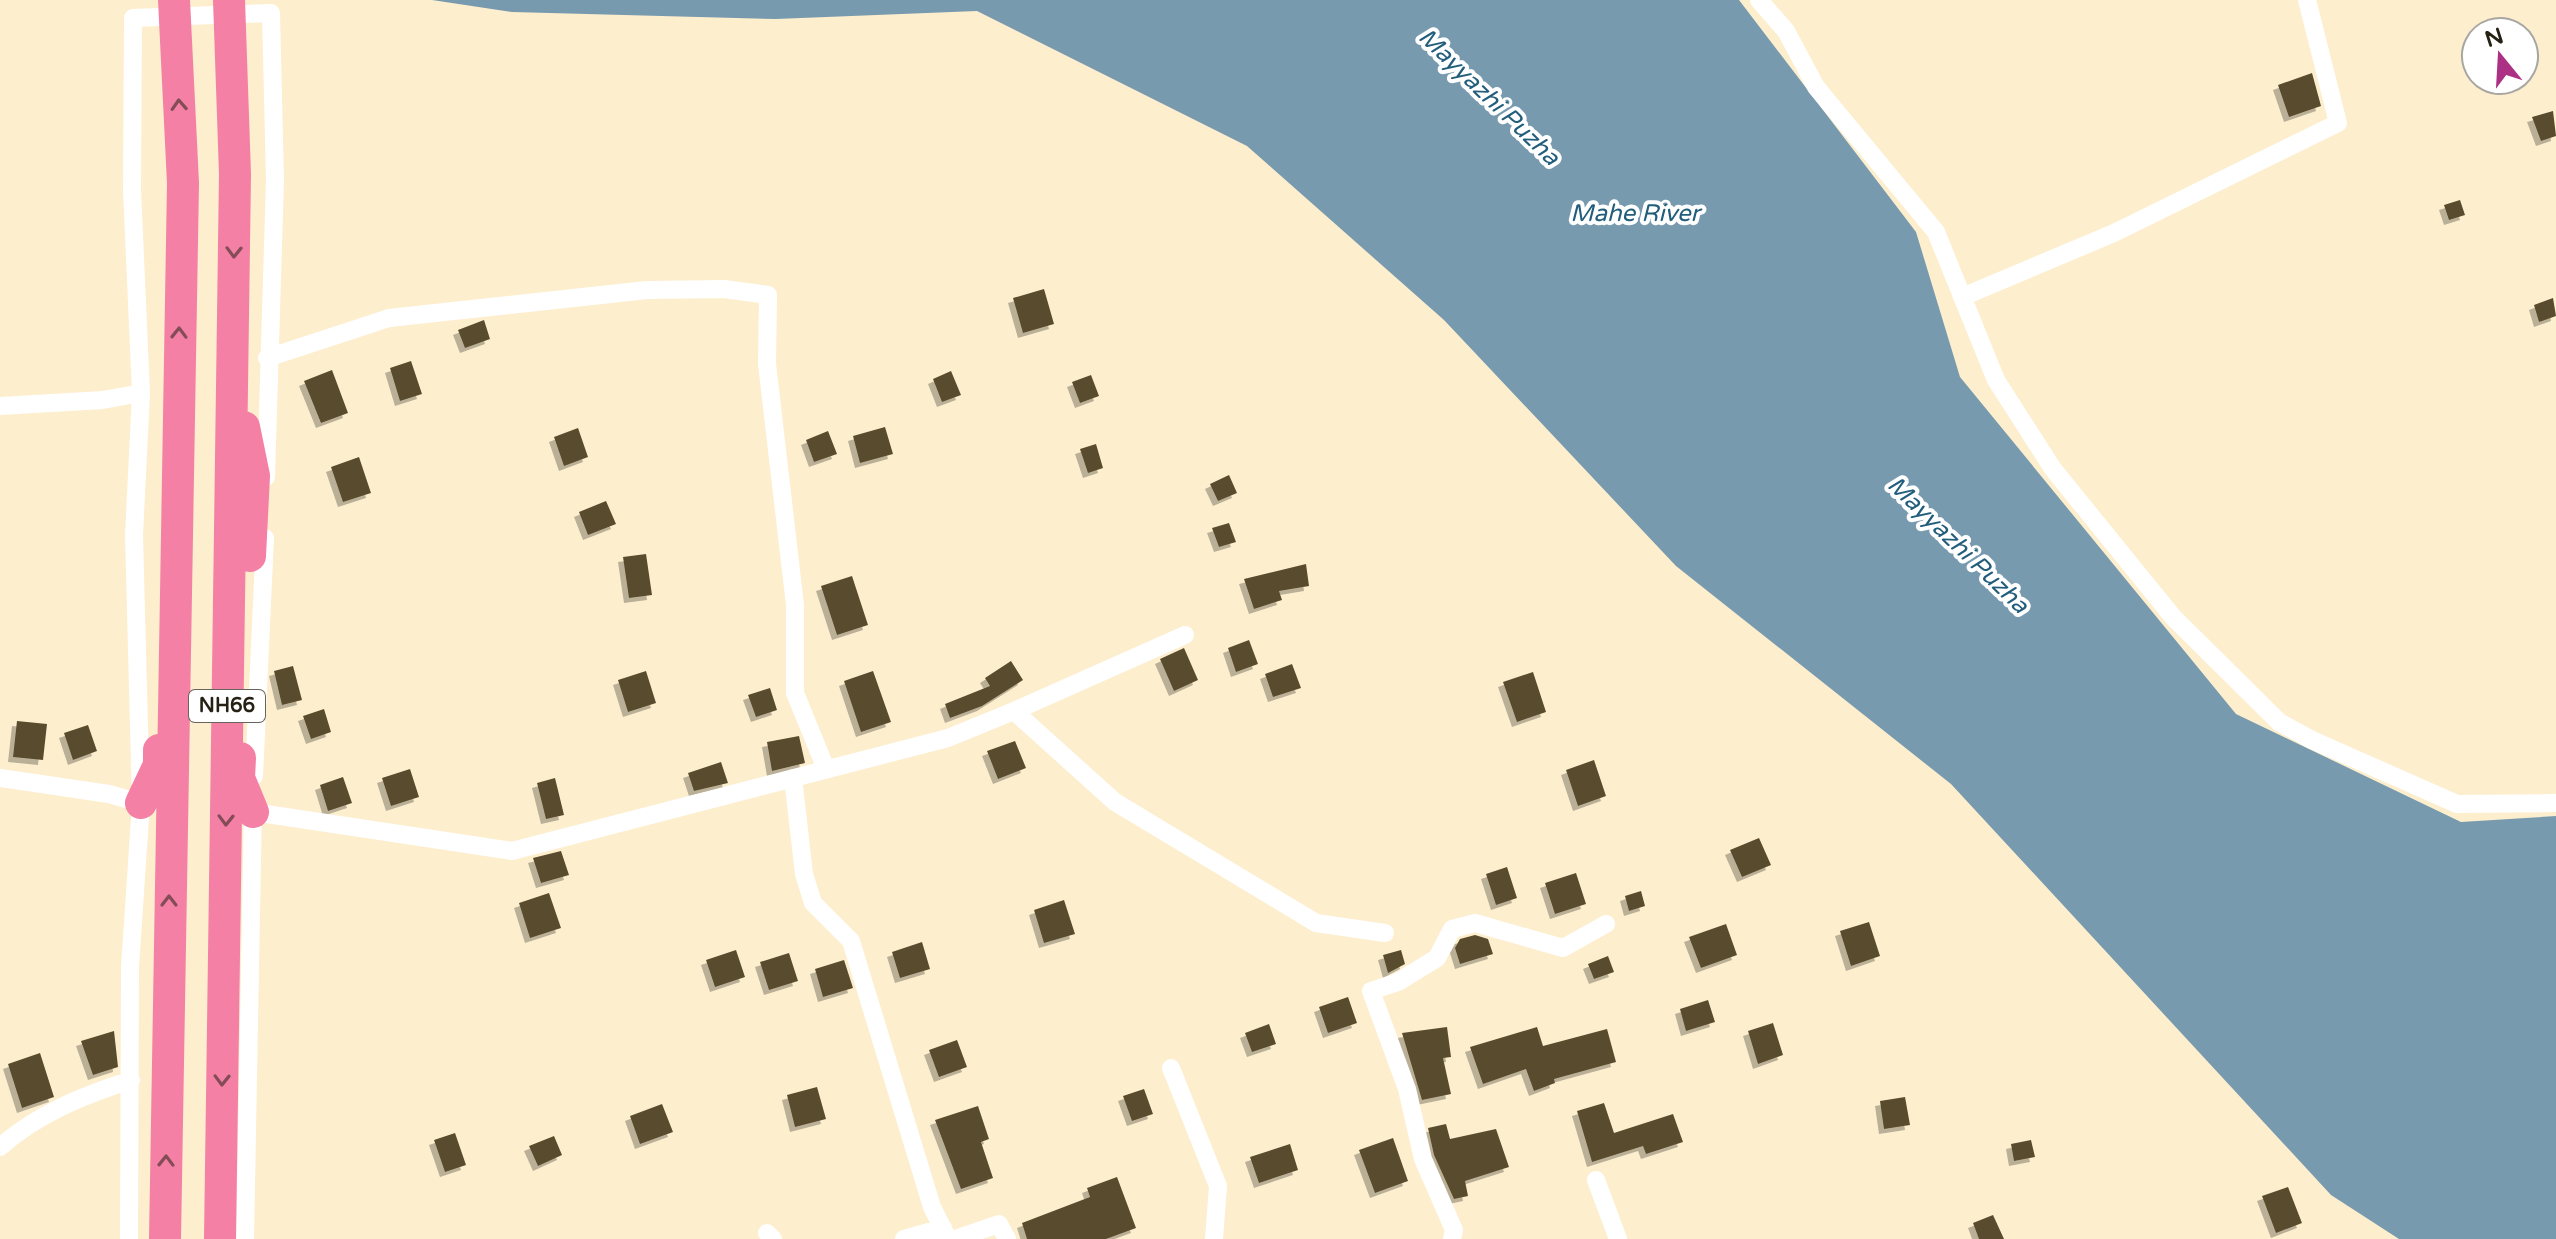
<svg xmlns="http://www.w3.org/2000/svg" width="2556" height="1239" font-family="'Varela Round',sans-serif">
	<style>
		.water { fill: #789aaf }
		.building { fill: #594c2e; filter: url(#shadow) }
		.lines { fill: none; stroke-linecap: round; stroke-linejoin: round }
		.street { stroke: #fff; stroke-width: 18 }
		.highway { stroke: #f480a5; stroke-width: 32 }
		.oneway { stroke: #834c56 }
		.labels { text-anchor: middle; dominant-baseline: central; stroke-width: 8; stroke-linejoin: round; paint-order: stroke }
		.shield { fill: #fff; stroke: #67645b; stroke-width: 2 }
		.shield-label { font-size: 20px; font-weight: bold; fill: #262115 }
		.water-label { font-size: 24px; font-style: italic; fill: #225e7c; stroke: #fff }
	</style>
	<defs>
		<filter id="shadow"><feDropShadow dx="-5" dy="5" stdDeviation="0" flood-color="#0004"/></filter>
	</defs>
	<rect width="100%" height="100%" fill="#fdeece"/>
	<path class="water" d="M432,0H1739L1916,232L1960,377L2236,714L2461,822L2556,816V1239H2399L2331,1195L1951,784L1676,566L1444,320L1247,146L977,11L776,19L512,12Z"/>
	<path class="building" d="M2312,73L2321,106L2289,117L2278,85Z
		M2553,111L2556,136L2541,141L2532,117Z
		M2460,200L2465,215L2449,220L2444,205Z
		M1044,289L1054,324L1023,333L1013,298Z
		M2553,298L2556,316L2539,322L2534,305Z
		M484,320L490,339L465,348L458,330Z
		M411,361L422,394L400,401L390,368Z
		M332,370L348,413L321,423L304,381Z
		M951,371L961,395L942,402L933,379Z
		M1091,375L1099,396L1080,403L1072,382Z
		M885,427L893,454L860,463L853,436Z
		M578,428L588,457L564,466L554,437Z
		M828,431L837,454L814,462L806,440Z
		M1096,444L1103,468L1088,473L1080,449Z
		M359,457L371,493L343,502L331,467Z
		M1229,475L1237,493L1218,501L1210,484Z
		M606,501L616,524L588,535L579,512Z
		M1229,523L1236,542L1219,547L1212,528Z
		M646,554L652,595L629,598L623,557Z
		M1306,564L1309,586L1279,591L1282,600L1254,609L1244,579Z
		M852,576L868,625L837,635L821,586Z
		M1249,640L1258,664L1236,672L1228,648Z
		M1184,648L1198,680L1174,691L1160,659Z
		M1011,661L1023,680L982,706L950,718L945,704L990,686L985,678Z
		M1292,664L1301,688L1273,697L1265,674Z
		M293,666L302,700L282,705L274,671Z
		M646,671L656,703L628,712L618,680Z
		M873,671L891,722L861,732L844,681Z
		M1533,672L1546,712L1517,722L1503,682Z
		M770,688L777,710L756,717L748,695Z
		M324,709L331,732L311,739L303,716Z
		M17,721L47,724L43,760L13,757Z
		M88,725L97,751L73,760L64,733Z
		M799,736L805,763L772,771L767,742Z
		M1015,741L1026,768L998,779L987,751Z
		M1594,760L1606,796L1578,806L1566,770Z
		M721,762L728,783L694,791L688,773Z
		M410,769L419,797L391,806L382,778Z
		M343,777L352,803L328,811L320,785Z
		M555,778L564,815L546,819L537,783Z
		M1759,838L1771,865L1742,877L1730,850Z
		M561,851L569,875L541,883L533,858Z
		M1507,867L1517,898L1496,905L1486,874Z
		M1576,873L1586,904L1555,914L1545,883Z
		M1641,891L1645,906L1629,911L1625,896Z
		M549,893L561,928L530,938L519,903Z
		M1064,900L1075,934L1044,943L1034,910Z
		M1869,922L1880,956L1851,966L1840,931Z
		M1726,924L1737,955L1701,968L1689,937Z
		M1475,935L1488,939L1493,954L1460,964L1455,948L1460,939Z
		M922,942L930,969L900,978L892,952Z
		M736,950L745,977L715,987L706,960Z
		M1401,950L1405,964L1388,973L1383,955Z
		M789,953L798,981L769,990L760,962Z
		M1608,956L1614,972L1594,979L1588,964Z
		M844,960L853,988L823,997L815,969Z
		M1348,997L1357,1023L1328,1033L1319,1007Z
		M1708,1000L1715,1022L1686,1031L1680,1009Z
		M1773,1023L1783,1055L1758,1064L1748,1031Z
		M1269,1024L1276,1044L1252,1052L1245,1033Z
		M1447,1027L1451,1057L1443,1058L1451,1094L1422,1100L1402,1033Z
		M1537,1027L1543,1046L1607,1029L1616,1062L1554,1079L1555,1083L1534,1091L1526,1069L1483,1084L1470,1047Z
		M114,1031L118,1067L93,1075L81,1041Z
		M957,1040L967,1067L939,1077L929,1050Z
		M40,1053L54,1097L22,1108L8,1064Z
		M817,1087L826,1119L795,1127L787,1095Z
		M1144,1089L1153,1114L1132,1121L1123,1096Z
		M1905,1097L1910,1125L1884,1129L1880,1101Z
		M1604,1103L1614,1133L1673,1114L1683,1142L1646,1154L1643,1146L1592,1162L1577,1111Z
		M662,1104L673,1132L640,1144L630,1116Z
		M978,1106L989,1139L981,1142L993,1178L961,1189L935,1120Z
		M1446,1124L1450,1139L1496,1129L1509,1167L1465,1181L1468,1196L1454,1199L1434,1155L1428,1128Z
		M455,1133L466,1165L445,1172L434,1140Z
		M554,1136L562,1155L538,1166L529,1146Z
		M1393,1138L1408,1181L1375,1193L1359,1150Z
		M2031,1140L2035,1157L2014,1161L2011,1144Z
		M1290,1144L1298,1170L1259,1183L1250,1157Z
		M1117,1177L1136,1228L1106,1239H1027L1022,1223L1090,1197L1087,1188Z
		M2288,1187L2302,1223L2276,1233L2262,1196Z
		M1993,1215L2004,1239H1979L1973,1223Z"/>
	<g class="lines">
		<path class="street" d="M1759,0L1786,31L1816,87L1936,232L1996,380L2053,469L2173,617L2279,722L2312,740L2457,804L2556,803
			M1962,297L2114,233L2338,123L2307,0
			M267,358L389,318L647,290L724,289L768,295L767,364L795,605V693L826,769
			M0,406L103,400L141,393
			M1014,711L1185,635
			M254,776L265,538
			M0,778L109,794L141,803
			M793,778L804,874L813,903L851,941L932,1207L948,1239
			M253,812L512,851L948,738L1014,711L1115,802L1316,923L1385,933
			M1171,1068L1218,1186L1214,1239
			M0,1147C39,1113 82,1096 131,1080
			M1596,1180L1618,1239
			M767,1233L773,1239
			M129,1239L130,967L141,803L134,535L141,393L132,190L133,18L271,13L275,180L266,477
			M245,1239L253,806
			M904,1239L943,1228
			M955,1239L999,1224L1007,1239
			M1452,1239L1454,1230L1423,1159L1407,1089L1371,991L1398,982L1437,958L1452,929L1475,923L1563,948L1606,924"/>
		<path class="highway" d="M244,427L254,476L250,556
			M240,758L239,778L253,812
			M141,803L159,765V750
			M165,1239L183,183L174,0
			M220,1239L235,174L229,0"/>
	</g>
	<defs><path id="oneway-chevron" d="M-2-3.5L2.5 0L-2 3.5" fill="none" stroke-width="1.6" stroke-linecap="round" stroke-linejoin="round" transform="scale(2)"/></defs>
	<g class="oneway">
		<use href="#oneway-chevron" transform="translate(179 105) rotate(-93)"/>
		<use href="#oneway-chevron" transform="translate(234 252) rotate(91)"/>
		<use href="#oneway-chevron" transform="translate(179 333) rotate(-89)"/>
		<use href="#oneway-chevron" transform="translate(226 820) rotate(91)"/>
		<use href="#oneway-chevron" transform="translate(169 901) rotate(-90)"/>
		<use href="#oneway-chevron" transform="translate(222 1080) rotate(91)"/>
		<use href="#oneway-chevron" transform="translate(166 1161) rotate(-89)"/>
	</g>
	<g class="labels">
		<rect class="shield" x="189" y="690" width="76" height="32" rx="6"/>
		<g class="shield-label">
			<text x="227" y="706">NH66</text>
		</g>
		<g class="water-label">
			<text transform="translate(1489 97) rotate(44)">Mayyazhi Puzha</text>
			<text x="1635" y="213">Mahe River</text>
			<text transform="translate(1958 545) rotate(44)">Mayyazhi Puzha</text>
		</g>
	</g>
	<g transform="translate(2500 56) rotate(342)"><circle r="38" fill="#ffffff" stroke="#a8a6a1" stroke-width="2"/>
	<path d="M0-6L14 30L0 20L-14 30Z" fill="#ac3185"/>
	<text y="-12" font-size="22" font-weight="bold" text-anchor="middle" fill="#262115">N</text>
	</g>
</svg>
